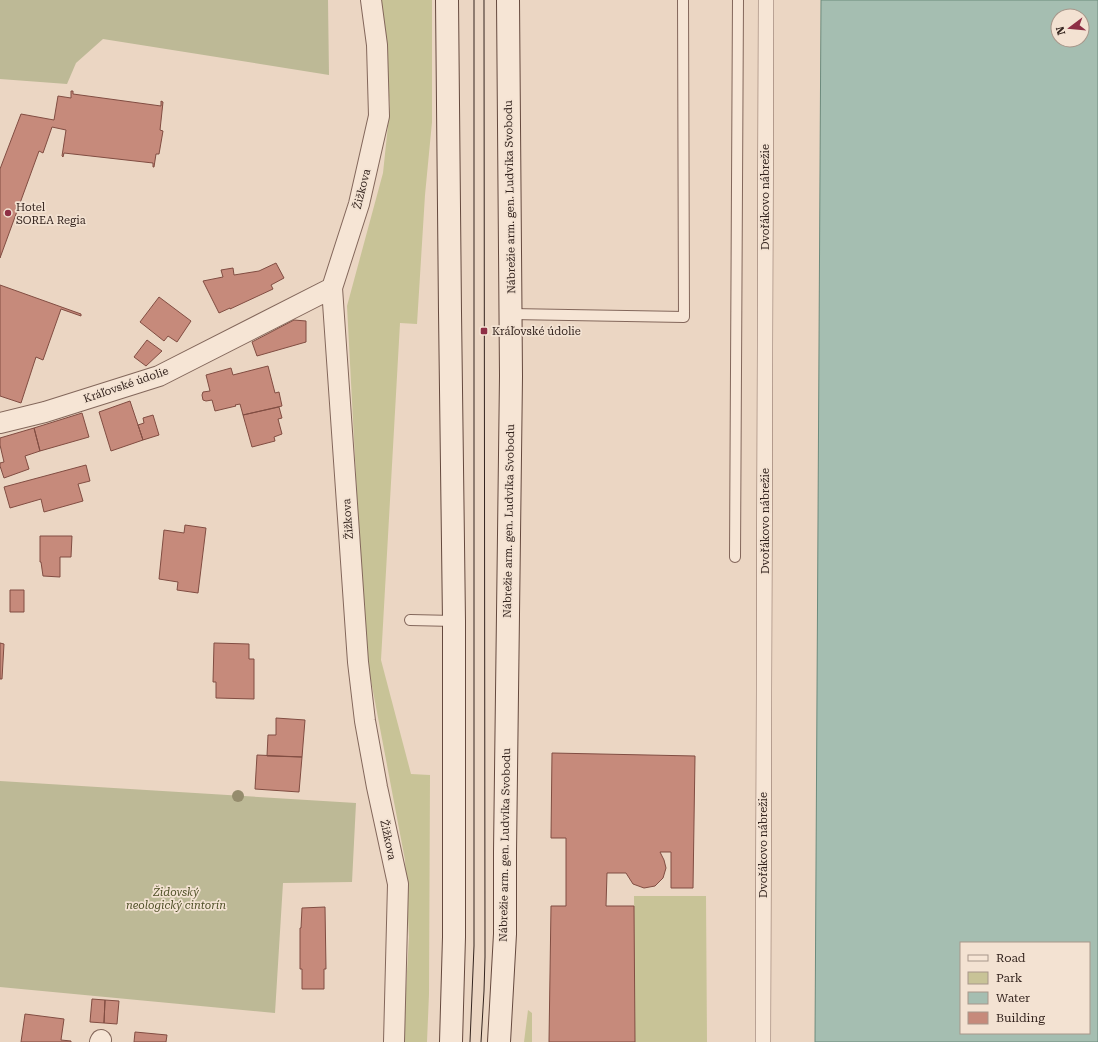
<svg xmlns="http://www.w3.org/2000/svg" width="1098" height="1042" font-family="'Roboto Serif',serif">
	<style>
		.green { fill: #c8c397 }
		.cemetery { fill: #bdb996 }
		.water { fill: #a5beb1; stroke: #6c8b7d; fill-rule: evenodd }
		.building { fill: #c68a7b; stroke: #814d42 }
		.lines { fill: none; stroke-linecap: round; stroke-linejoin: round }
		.service-casing { stroke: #83675b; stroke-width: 12 }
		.pedestrian-casing { stroke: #83675b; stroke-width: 16 }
		.minor-casing { stroke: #83675b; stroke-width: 22 }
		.secondary-casing { stroke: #65493e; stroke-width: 24 }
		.service { stroke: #f6e5d5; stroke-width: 10 }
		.pedestrian { stroke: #f6e5d5; stroke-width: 15 }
		.minor { stroke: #f6e5d5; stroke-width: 20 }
		.secondary { stroke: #f6e5d5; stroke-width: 22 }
		.tram { stroke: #34241e; stroke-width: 1 }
		.tree { fill: #958c6d }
		.poi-dot { fill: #8e2f45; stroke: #f3e2d2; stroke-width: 1.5 }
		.labels { text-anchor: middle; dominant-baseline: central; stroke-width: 3.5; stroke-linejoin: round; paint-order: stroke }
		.street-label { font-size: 11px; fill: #34241e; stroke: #f3e2d2 }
		.poi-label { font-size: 11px; fill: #34241e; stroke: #f3e2d2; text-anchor: start }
		.park-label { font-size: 11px; font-style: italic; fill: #4e4f26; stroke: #f3e2d2 }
	</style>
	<rect width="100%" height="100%" fill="#ebd6c3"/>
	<path class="green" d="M380,0H432V122L425,195L417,324L400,323L381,660L411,774L430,775L429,994L427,1042H403L409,937L405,860L365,649L347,306L383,173L390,106Z
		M634,896H706L707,1042H635Z
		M528,1010L532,1013V1042H524Z"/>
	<path class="cemetery" d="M0,0H328L329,75L103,39L76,63L67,84L0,79Z
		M0,781L356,803L352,882L283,883L275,1013L0,987Z"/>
	<path class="water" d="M821,0H1098V1042H815ZM1058,16H1082V40H1058ZM961,943H1089V1033H961Z"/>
	<path class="building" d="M71,91H73V94L161,106V101L163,102L160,130L163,131L159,154H156L154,167H153V163L64,153L63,157L62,156L66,130L52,127L43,153L39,151L0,258V169L21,114L54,120L58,96L71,98Z
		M276,263L284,278L271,285L273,289L230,309V308L219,313L203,281L223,277L221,270L233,268L234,275L259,271Z
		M0,285L81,314V316L61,309L43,360L36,357L21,403L0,396Z
		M159,297L191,321L177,342L168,336L164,341L140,322Z
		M294,320L306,321V342L257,356L252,342Z
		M147,340L162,351L146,366L134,357Z
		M268,366L275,393L279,392L282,406L243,415L240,404L235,405L236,406L215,411L212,400L206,401L203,400L202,395L203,392L210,391L206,375L231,368L233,375Z
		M130,401L143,440L111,451L99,412Z
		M279,407L282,418L278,419L282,434L274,437L275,441L252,447L243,415Z
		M82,413L89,437L40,451L34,428Z
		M153,415L159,435L143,440L138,425L144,423L143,418Z
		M34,428L40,451L25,456L29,469L4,478L0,466V463L4,462L0,445V438Z
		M86,465L90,481L78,484L83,501L44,512L41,499L10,508L4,487Z
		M185,525L206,528L198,593L177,590L178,582L159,579L164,530L184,533Z
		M40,536H72L71,557H60V577L43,576L41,562H40Z
		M10,590H24V612H10Z
		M0,643L4,644L2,679H0Z
		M214,643L249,644V659H254V699L216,698V682H213Z
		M276,718L305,720L302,757L267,756L268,735H276Z
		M552,753L695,756L693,888H671V852H660L664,860L666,868L663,878L655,886L644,888L633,884L626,873H607L606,906H634L635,1042H549L551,906H566V838H551Z
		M257,755L302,757L299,792L255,789Z
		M325,907L326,969H324V989H302V969H300V928H301L302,908Z
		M92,999L105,1000L104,1023L90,1022Z
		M105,1000L119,1001L117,1024L104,1023Z
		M25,1014L64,1019L61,1040L71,1041V1042H21Z
		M135,1032L167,1035L166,1042H134Z"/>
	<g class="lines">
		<g class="service-casing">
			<path id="service" d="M511,314L684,317L683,0
				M735,557L738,0
				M410,620L454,621"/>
		</g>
		<g class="pedestrian-casing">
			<path id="pedestrian" d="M763,1042L766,0"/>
		</g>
		<g class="minor-casing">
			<path id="minor" d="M371,0L377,45L379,116L359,204L332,288L358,662L365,721L377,787L398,884L394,1042
				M0,423L45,412L159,376L332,288
				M100,1042L101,1040"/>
		</g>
		<g class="secondary-casing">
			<path id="secondary" d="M447,0L450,312L454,621V937L451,1042
				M499,1042L505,934V852L511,376L508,0"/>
		</g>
		<use href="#service" class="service"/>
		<use href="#pedestrian" class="pedestrian"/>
		<use href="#minor" class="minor"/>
		<use href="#secondary" class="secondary"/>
		<path class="tram" d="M470,1042L474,946V0
			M481,1042L484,991L485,957L484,0"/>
	</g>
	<circle class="tree" cx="238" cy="796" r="6"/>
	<g class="poi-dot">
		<circle cx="8" cy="213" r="4"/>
		<rect x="480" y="327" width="8" height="8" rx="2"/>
	</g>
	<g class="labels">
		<g class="street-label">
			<text transform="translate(362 189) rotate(-76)">Žižkova</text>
			<text transform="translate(510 197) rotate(-91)">Nábrežie arm. gen. Ludvíka Svobodu</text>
			<text transform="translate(765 197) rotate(-90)">Dvořákovo nábrežie</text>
			<text transform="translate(126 385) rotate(-19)">Kráľovské údolie</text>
			<text transform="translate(348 519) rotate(-94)">Žižkova</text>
			<text transform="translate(509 521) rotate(-89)">Nábrežie arm. gen. Ludvíka Svobodu</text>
			<text transform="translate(765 521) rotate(-90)">Dvořákovo nábrežie</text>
			<text transform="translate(388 840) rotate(78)">Žižkova</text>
			<text transform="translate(505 845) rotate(-89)">Nábrežie arm. gen. Ludvíka Svobodu</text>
			<text transform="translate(763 845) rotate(-90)">Dvořákovo nábrežie</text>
		</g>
		<g class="poi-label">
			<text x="16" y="207">Hotel<tspan x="16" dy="13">SOREA Regia</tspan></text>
			<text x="492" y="331">Kráľovské údolie</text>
		</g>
		<g class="park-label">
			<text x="176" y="892">Židovský<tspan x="176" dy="13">neologický cintorín</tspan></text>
		</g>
	</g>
	<rect x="960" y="942" width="130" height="92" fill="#f3e2d2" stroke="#a7968a"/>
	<rect x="968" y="955" width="20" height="6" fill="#f6e5d5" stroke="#a7968a"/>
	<text x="996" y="962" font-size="12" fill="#34241e">Road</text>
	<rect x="968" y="972" width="20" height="12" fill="#c8c397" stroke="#a7968a"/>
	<text x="996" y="982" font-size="12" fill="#34241e">Park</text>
	<rect x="968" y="992" width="20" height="12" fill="#a5beb1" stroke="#a7968a"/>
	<text x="996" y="1002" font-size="12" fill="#34241e">Water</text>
	<rect x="968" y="1012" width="20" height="12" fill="#c68a7b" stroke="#a7968a"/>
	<text x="996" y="1022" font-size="12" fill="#34241e">Building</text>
	<g transform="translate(1070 28) rotate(254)"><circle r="19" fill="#f3e2d2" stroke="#a7968a"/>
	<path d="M0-3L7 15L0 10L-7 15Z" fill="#8e2f45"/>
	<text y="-6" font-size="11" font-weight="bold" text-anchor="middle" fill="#34241e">N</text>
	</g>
</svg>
